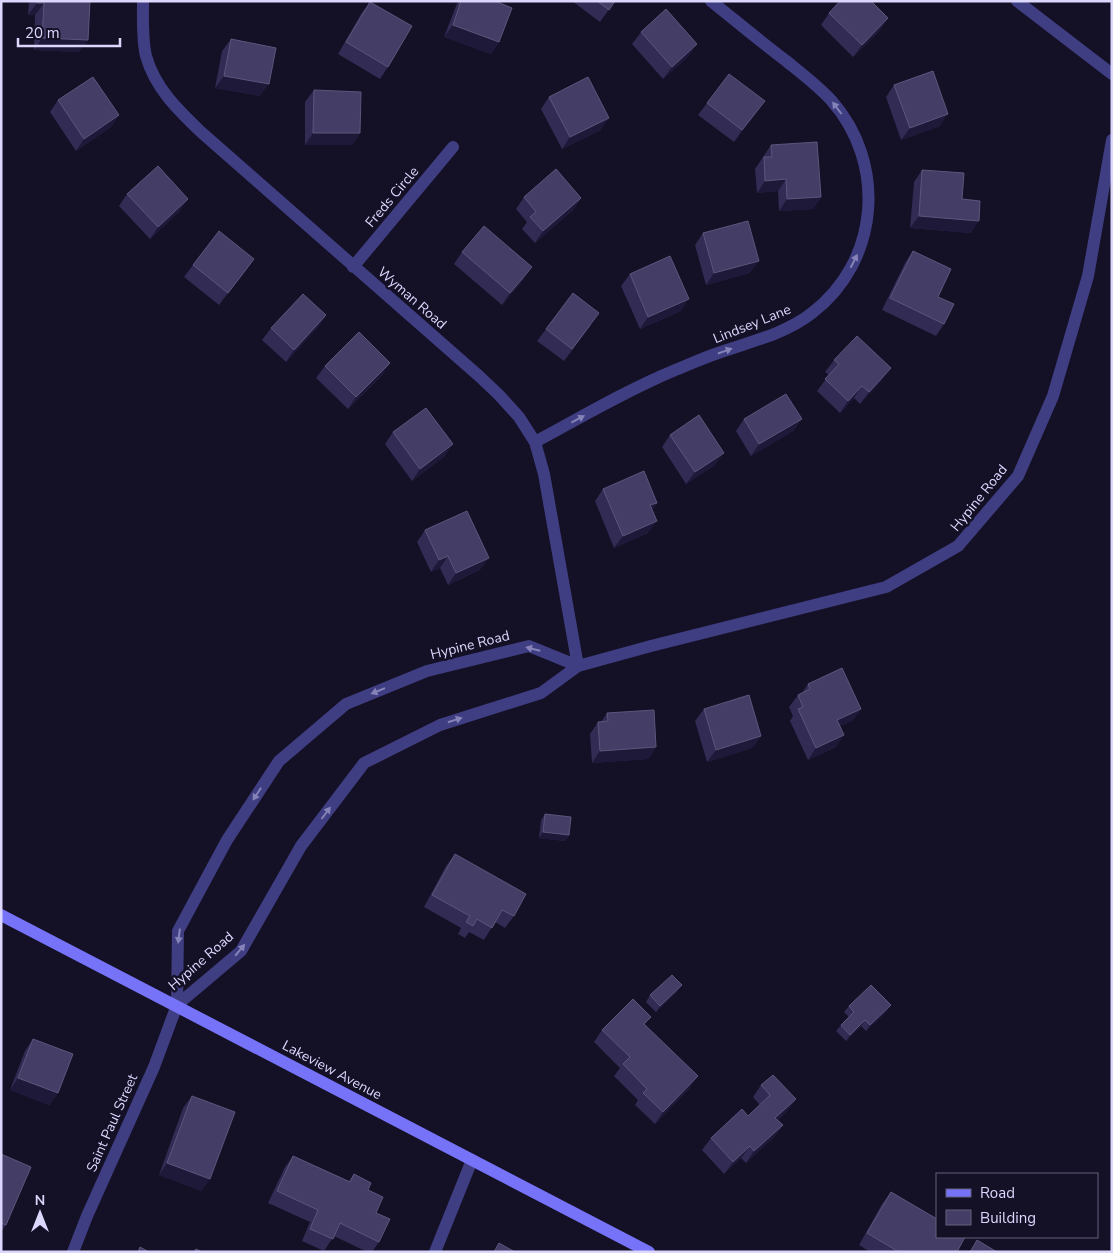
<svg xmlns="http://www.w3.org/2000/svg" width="1113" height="1253" font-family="'Nunito Sans',sans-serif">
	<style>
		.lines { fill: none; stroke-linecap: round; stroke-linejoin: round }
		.street { stroke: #403e82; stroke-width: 12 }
		.secondary { stroke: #7673f8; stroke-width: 12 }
		.wall { fill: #322b53 }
		.shaded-wall { fill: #1e1839 }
		.building { fill: #443d65; stroke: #5c567d }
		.oneway { fill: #8683b9 }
		.labels { text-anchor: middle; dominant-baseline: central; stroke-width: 5; stroke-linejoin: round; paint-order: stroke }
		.street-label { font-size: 14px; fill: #dbd7fd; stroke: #141026 }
	</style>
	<rect width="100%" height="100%" fill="#141026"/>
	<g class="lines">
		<path class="street" d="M143,1C143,19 142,39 146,56C155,88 178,110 201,132L479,376L499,395L519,417L535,442L544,474L578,666
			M1017,1L1112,74
			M353,267L453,147
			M535,442C580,418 625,391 673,371C688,365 703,358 718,353C750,342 785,334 812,313C880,261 887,163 831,100C817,85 801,73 785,60C760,41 736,21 711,1
			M177,1005L241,951L301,846L364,763L440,725L541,693L578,666L651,646L886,587L958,546L1018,476L1053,396L1088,276L1112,140
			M73,1252L87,1216L154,1067L177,1005L178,931L227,840L279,761L346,704L427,671L529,646L578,666
			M435,1252L472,1160"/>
		<path class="secondary" d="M1,915L649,1252"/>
	</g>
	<path class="wall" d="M29,1H90L88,40L79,52L34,50L35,15H28Z
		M458,1H495L499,42L491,54L444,37Z
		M572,1H615L600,22Z
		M370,2L388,67L380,79L338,54L361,14Z
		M829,13L888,18L880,30L853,57L821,25Z
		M641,32L689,56L663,79L632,44Z
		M231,39L260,96L215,88L222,51Z
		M894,85L940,126L901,140L886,97Z
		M314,90L360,133L352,145H305V102Z
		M549,97L601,130L562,149L541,109Z
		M58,100L119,115L111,127L76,151L50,112Z
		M707,103L756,113L734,142L698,115Z
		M771,145L821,197L813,209L779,211L778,191L757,193L755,169Z
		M922,170L962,199L971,233L910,228L914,182Z
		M127,194L180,211L150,239L119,206Z
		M524,197L581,198L573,210L535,243L522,229L527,222L516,209Z
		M703,233L750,273L706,285L695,245Z
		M913,251L938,297L944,324L936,336L882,310L905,263Z
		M462,252L524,279L502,305L454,264Z
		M254,259L219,305L184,277L193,265Z
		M630,274L681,311L640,329L621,286Z
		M326,315L318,327L286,362L262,340L271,328Z
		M591,325L564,361L537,341L546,329Z
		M834,360L882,380L860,404L854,398L840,413L817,391L829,375L825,372Z
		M390,363L382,375L348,409L316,378L325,366Z
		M744,419H802L793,431L751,456L736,431Z
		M393,432L445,456L412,481L385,444Z
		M670,435L715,465L686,484L662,447Z
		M603,489L657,503L652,510L648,533L614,548L595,501Z
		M425,530L480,570L448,585L440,568L431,572L417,542Z
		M808,684L861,709L852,721L840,726L836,747L808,760L790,721L793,716L789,707L798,695L802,693Z
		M704,709L761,736L752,748L707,762L695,721Z
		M607,713L656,747L648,759L592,763L590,734L598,722H601Z
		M545,814L569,835L565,841L539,838L541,820Z
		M455,854L514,916L505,928L495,922L484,940L469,932L465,938L458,934L461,928L424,907L446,866Z
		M678,991L656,1012L646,1002L650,995Z
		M849,1006L887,1011L866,1031L861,1026L846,1041L836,1031L841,1025L849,1017L844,1012Z
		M645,1025L690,1088L655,1124L635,1105L638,1100L614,1076L620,1068L594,1042L602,1030Z
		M33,1039L58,1093L49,1105L10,1090L25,1051Z
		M761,1085L796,1099L787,1111L778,1120L783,1125L774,1137L746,1163L741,1158L724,1174L702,1150L711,1138L748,1116L760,1105L753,1097Z
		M192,1096L202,1191L159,1175L183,1108Z
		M1,1154L6,1225L1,1232Z
		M293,1156L349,1181L354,1174L368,1190L376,1213L379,1242L372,1252H367L334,1236L324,1251L302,1241L310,1222L268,1203L285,1167Z
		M891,1192L957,1252H870L859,1245L882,1204Z"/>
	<path class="shaded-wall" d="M37,3H44L35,15H28Z
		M888,18L880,30L853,57L862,45Z
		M453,25L499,42L491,54L444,37Z
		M42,38L88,40L79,52L34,50Z
		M697,44L689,56L663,79L672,67Z
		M224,76L269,84L260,96L215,88Z
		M765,101L756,113L734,142L742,130Z
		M948,114L940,126L901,140L910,128Z
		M119,115L111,127L76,151L84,139Z
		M609,118L601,130L562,149L570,137Z
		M313,133H360L352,145H305Z
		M786,179L778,191L757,193L765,181Z
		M821,197L813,209L779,211L787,199Z
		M581,198L573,210L535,243L543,231Z
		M188,199L180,211L150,239L158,227Z
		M919,216L979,221L971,233L910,228Z
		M254,259L246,271L219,305L228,293Z
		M759,261L750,273L706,285L714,273Z
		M532,267L524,279L502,305L510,293Z
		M689,299L681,311L640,329L648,317Z
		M326,315L318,327L286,362L294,350Z
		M390,363L382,375L348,409L356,397Z
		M891,368L882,380L860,404L869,392Z
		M862,386L854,398L840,413L848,401Z
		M802,419L793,431L751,456L759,444Z
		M453,444L445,456L412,481L420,469Z
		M724,453L715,465L686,484L695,472Z
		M657,503L648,515L650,505Z
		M657,521L648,533L614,548L623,536Z
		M448,556L440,568L431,572L439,560Z
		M489,558L480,570L448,585L456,573Z
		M861,709L852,721L829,731L837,720Z
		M844,735L836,747L808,760L816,748Z
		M761,736L752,748L707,762L716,750Z
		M656,747L648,759L592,763L600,751Z
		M543,832L569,835L565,841L539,838Z
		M682,985L678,991L656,1012L660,1006Z
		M891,1005L887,1011L866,1031L870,1025Z
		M865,1020L861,1026L846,1041L850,1035Z
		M698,1076L690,1088L655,1124L663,1112Z
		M18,1078L58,1093L49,1105L10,1090Z
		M796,1099L787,1111L767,1130L775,1118Z
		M783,1125L774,1137L746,1163L754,1151Z
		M750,1146L741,1158L724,1174L733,1162Z
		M167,1163L210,1179L202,1191L159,1175Z"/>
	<path class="building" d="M37,1H90L88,40L42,38L44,3H37Z
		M461,1H495L512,8L499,42L453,25Z
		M597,1H615L609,10Z
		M840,1H871L888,18L862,45L829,13Z
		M370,2L412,26L388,67L346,42Z
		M666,9L697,44L672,67L641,32Z
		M231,39L276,48L269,84L224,76Z
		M933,71L948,114L910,128L894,85Z
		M729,74L765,101L742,130L707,103Z
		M93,77L119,115L84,139L58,100Z
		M588,77L609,118L570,137L549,97Z
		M314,90L361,92L360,133H313Z
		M817,142L821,197L787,199L786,179L765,181L764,157H772L771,145Z
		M158,166L188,199L158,227L127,194Z
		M556,169L581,198L543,231L530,217L536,212L524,197Z
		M922,170L964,173L962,199L980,201L979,221L919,216Z
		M748,221L759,261L714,273L703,233Z
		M484,226L532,267L510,293L462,252Z
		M219,231L254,259L228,293L193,265Z
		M913,251L951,269L938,297L954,304L944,324L890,298Z
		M670,256L689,299L648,317L630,274Z
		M573,293L599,313L572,349L546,329Z
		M303,294L326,315L294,350L271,328Z
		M359,332L390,363L356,397L325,366Z
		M857,336L891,368L869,392L862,386L848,401L825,379L839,364L834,360Z
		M786,394L802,419L759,444L744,419Z
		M426,408L453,444L420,469L393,432Z
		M699,415L724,453L695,472L670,435Z
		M644,471L657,503L650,505L657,521L623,536L603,489Z
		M467,511L489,558L456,573L448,556L439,560L425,530Z
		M842,668L861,709L837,720L844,735L816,748L798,709L803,707L798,695L810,689L808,684Z
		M749,695L761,736L716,750L704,709Z
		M654,710L656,747L600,751L598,722L608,721L607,713Z
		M545,814L571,817L569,835L543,832Z
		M455,854L526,894L514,916L502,910L492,928L477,919L473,926L466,922L470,916L432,895Z
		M672,975L682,985L660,1006L650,995Z
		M871,985L891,1005L870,1025L865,1020L850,1035L841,1025L854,1012L849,1006Z
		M633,999L651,1017L644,1024L698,1076L663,1112L643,1093L647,1089L623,1064L630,1057L602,1030Z
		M33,1039L73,1054L58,1093L18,1078Z
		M773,1075L796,1099L775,1118L783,1125L754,1151L750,1146L733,1162L711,1138L742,1109L748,1116L770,1095L761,1085Z
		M192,1096L235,1112L210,1179L167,1163Z
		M1,1154L31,1167L6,1225L1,1223Z
		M293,1156L350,1182L354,1174L371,1183L368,1190L383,1197L376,1213L390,1219L379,1242L340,1223L333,1239L310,1229L318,1210L277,1191Z
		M891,1192L937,1219V1237H965L957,1252H899L867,1233Z
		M977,1240L997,1252H970Z
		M499,1243L515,1252H494Z
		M140,1247L149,1252H138Z
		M196,1249L202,1252H194Z"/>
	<defs><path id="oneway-solid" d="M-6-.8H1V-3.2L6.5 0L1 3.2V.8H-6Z" transform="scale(1.25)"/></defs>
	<g class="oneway">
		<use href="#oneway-solid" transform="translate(837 108) rotate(-127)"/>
		<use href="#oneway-solid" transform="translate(854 261) rotate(-63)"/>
		<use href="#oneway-solid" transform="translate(725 351) rotate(-19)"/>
		<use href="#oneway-solid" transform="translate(578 419) rotate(-28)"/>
		<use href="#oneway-solid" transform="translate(533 649) rotate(-166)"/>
		<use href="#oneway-solid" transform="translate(378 691) rotate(158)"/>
		<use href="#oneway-solid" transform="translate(455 720) rotate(-18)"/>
		<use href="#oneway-solid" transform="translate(257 794) rotate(123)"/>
		<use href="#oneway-solid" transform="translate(326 813) rotate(-53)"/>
		<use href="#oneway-solid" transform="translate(179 936) rotate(97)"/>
		<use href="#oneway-solid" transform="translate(240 950) rotate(-50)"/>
	</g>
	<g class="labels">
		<g class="street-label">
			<text transform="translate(392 197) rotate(-50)">Freds Circle</text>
			<text transform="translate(412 298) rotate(41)">Wyman Road</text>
			<text transform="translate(752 324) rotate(-22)">Lindsey Lane</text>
			<text transform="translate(979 498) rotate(-51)">Hypine Road</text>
			<text transform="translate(470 645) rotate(-14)">Hypine Road</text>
			<text transform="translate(201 961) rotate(-41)">Hypine Road</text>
			<text transform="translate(332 1070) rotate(28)">Lakeview Avenue</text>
			<text transform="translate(112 1123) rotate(-66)">Saint Paul Street</text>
		</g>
	</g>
	<rect width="1113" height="1253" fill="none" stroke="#dbd7fd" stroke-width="5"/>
	<rect x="936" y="1173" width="162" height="65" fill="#141026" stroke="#64607c"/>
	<rect x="946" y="1189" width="25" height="8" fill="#7673f8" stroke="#64607c"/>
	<text x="980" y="1198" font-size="15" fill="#dbd7fd">Road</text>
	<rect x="946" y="1210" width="25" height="15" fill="#443d65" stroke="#64607c"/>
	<text x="980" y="1223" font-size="15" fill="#dbd7fd">Building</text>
	<g transform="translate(40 1213)" stroke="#141026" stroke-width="4" paint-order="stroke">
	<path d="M0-4L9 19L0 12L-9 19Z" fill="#dbd7fd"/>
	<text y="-8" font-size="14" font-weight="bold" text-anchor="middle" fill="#dbd7fd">N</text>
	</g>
	<path d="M18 38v8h102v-8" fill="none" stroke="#dbd7fd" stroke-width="2.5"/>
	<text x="25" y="38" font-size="15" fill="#dbd7fd" stroke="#141026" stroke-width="4" paint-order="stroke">20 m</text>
</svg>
